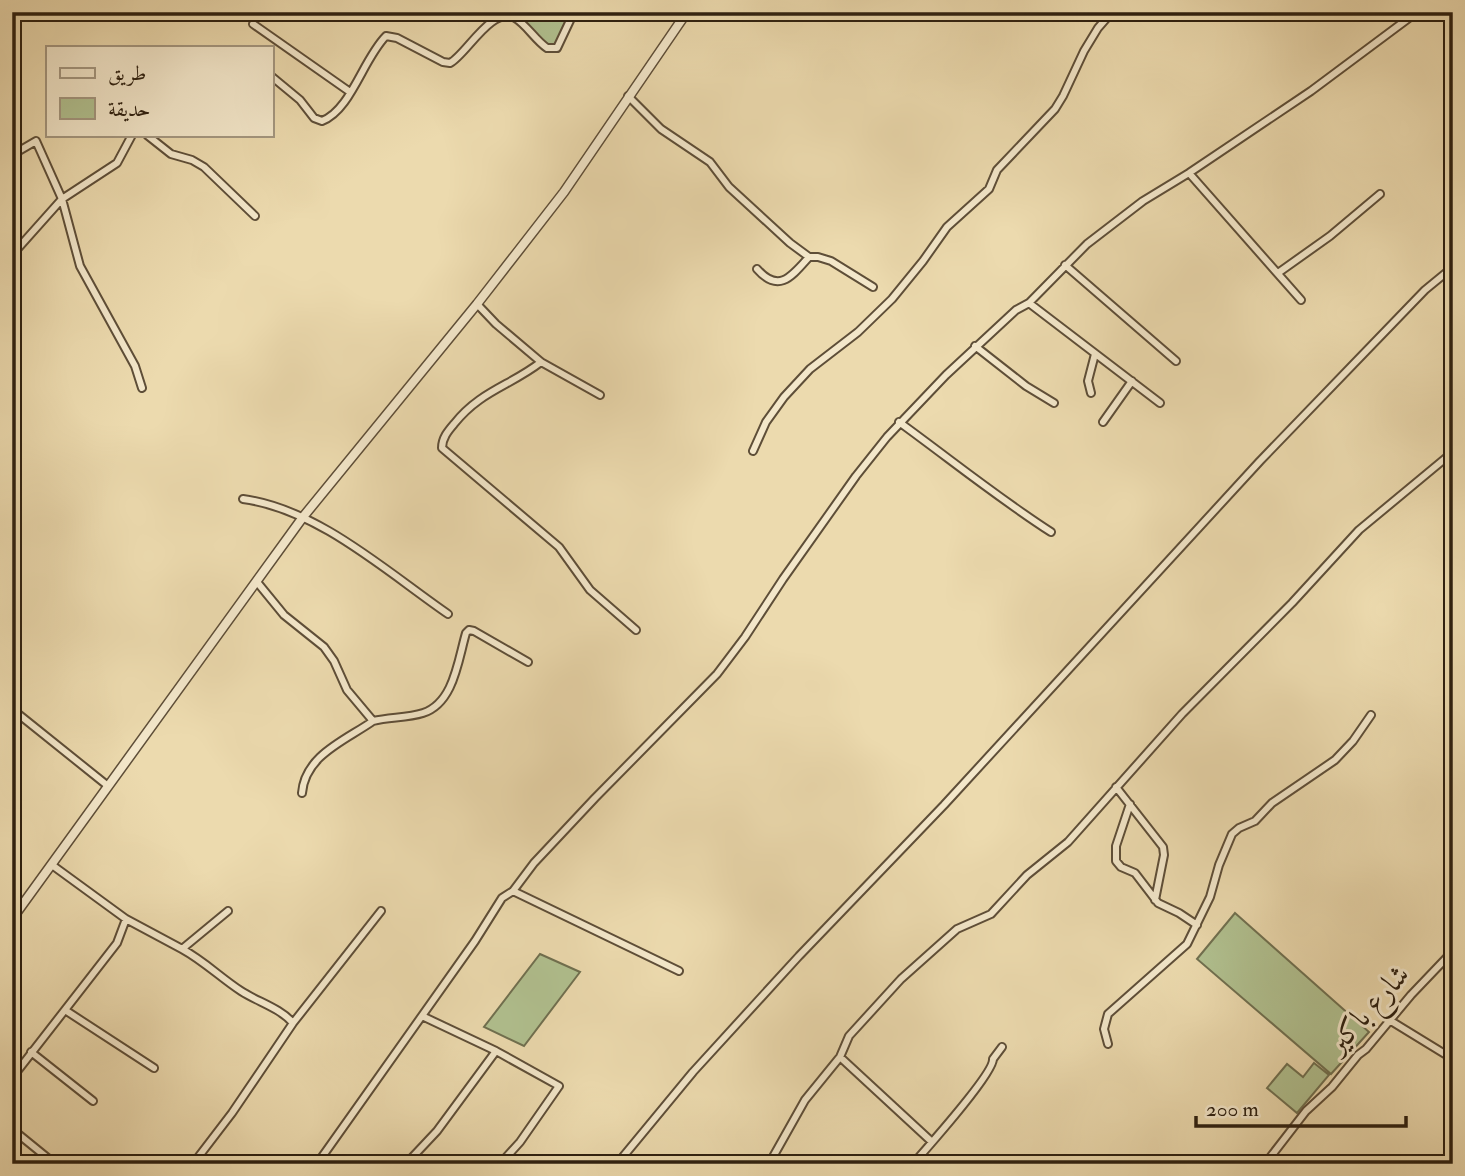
<svg xmlns="http://www.w3.org/2000/svg" width="1465" height="1176" font-family="'IM FELL Double Pica',Amiri,serif">
	<style>
		.green { fill: #b1c190; stroke: #707050; stroke-width: 2 }
		.lines { fill: none; stroke-linecap: round; stroke-linejoin: round }
		.minor-casing { stroke: #5e4e38; stroke-width: 10 }
		.tertiary-casing { stroke: #5e4e38; stroke-width: 11 }
		.minor { stroke: #f3e7ca; stroke-width: 6 }
		.tertiary { stroke: #f3e7ca; stroke-width: 8 }
		.labels { text-anchor: middle; dominant-baseline: central; stroke-width: 6; stroke-linejoin: round; paint-order: stroke }
		.street-label { font-size: 30px; fill: #2e2010; stroke: #f3e7ca }
	</style>
	<rect width="100%" height="100%" fill="#ecdaae"/>
	<filter id="stains"><feTurbulence type="fractalNoise" baseFrequency=".00286" numOctaves="4"/><feColorMatrix values="0 0 0 0 .2 0 0 0 0 .09 0 0 0 0 .02 0 0 0 .5 -.17"/></filter>
	<radialGradient id="worn" r=".72"><stop offset=".6" stop-color="#630" stop-opacity="0"/><stop offset="1" stop-color="#630" stop-opacity=".3"/></radialGradient>
	<path class="green" d="M523,12H570L557,48C541,45 521,32 523,12Z
		M1235,913L1369,1032L1331,1074L1197,959Z
		M540,954L580,972L524,1046L484,1027Z
		M1314,1063L1329,1075L1297,1113L1267,1088L1287,1064L1303,1077Z"/>
	<g class="lines">
		<g class="minor-casing">
			<path id="minor" d="M253,24L350,92
				M271,76L300,100L314,118L322,121C351,110 363,59 386,36L397,38L443,62L450,63C466,55 492,5 515,18C527,25 535,40 547,48H557L574,12
				M628,96L661,129L710,162L729,187L790,243L809,257H818L831,261L873,287
				M132,135L117,163L62,199L80,266L135,366L142,388
				M147,135L171,154L192,160L204,167L255,216
				M12,155L36,141L62,199L12,255
				M1189,173L1301,300
				M1065,265L1176,361
				M757,269C779,294 792,276 809,257
				M1278,273L1330,236L1380,194
				M1029,303L1160,403
				M477,304L496,324L541,362L600,395
				M975,346L1026,386L1054,403
				M541,362C510,386 480,391 454,424C448,431 442,438 442,448L559,547L590,590L636,630
				M1091,393L1088,381L1095,354
				M899,422C950,459 998,498 1051,532
				M1103,422L1132,381
				M753,451L766,422L784,397L810,369L858,332L892,299L923,261L947,227L989,189L997,170L1055,109L1063,96L1084,51L1098,28L1112,12
				M243,499C318,509 387,572 448,614
				M257,582L284,615L324,647L334,661L347,690L373,721C346,740 305,755 302,793
				M12,709L108,786
				M373,721C390,717 407,718 423,713C454,703 458,660 466,633L469,630L474,631L528,662
				M1116,787L1163,847L1164,855L1155,900
				M1130,804L1116,846V861L1121,867L1135,873L1158,903L1179,913L1197,925
				M52,865L126,919L182,949L228,911
				M513,891L679,971
				M182,949C204,961 221,978 241,991C258,1002 280,1008 293,1023L232,1113L193,1164
				M65,1010L154,1068
				M422,1016L496,1051
				M1391,1021L1453,1059
				M293,1023L381,911
				M1108,1044L1104,1029L1108,1014L1187,944L1210,897L1219,865L1232,834L1239,828L1255,821L1272,803L1335,760L1353,741L1371,715
				M31,1052L93,1101
				M840,1057L932,1142
				M12,1078L117,943L126,919
				M12,1129L55,1164
				M317,1164L475,941L502,898L513,891L534,863L595,798L717,674L745,637L783,579L856,476L887,437L946,375L1016,310L1029,303L1087,244L1143,201L1189,173L1311,91L1417,12
				M406,1164L437,1131L496,1051L559,1086L520,1142L500,1164
				M617,1164L693,1072L799,956L944,805L1260,461L1425,290L1453,267
				M769,1164L805,1100L840,1057L849,1036L901,979L957,929L991,914L1027,875L1068,842L1182,714L1292,603L1359,530L1453,452
				M913,1164C927,1148 994,1073 993,1059L1002,1047
				M1265,1164L1306,1111L1332,1087L1358,1055L1366,1049L1411,995L1453,951"/>
		</g>
		<g class="tertiary-casing">
			<path id="tertiary" d="M12,919L303,517L477,304L564,192L687,12"/>
		</g>
		<use href="#minor" class="minor"/>
		<use href="#tertiary" class="tertiary"/>
	</g>
	<g class="labels">
		<g class="street-label">
			<text transform="translate(1368 1009) rotate(-48)">شارع باكير</text>
		</g>
	</g>
	<rect width="1465" height="1176" fill="none" stroke="#ecdaae" stroke-width="42"/>
	<rect x="14" y="14" width="1437" height="1148" fill="none" stroke="#2e2010" stroke-width="3.5"/>
	<rect x="21" y="21" width="1423" height="1134" fill="none" stroke="#2e2010" stroke-width="2"/>
	<rect x="46" y="46" width="228" height="91" fill="#f3e7ca" stroke="#a49780" stroke-width="2"/>
	<rect x="60" y="68" width="35" height="10" fill="#f3e7ca" stroke="#a49780" stroke-width="2"/>
	<text x="108" y="80" font-size="21" fill="#2e2010">طريق</text>
	<rect x="60" y="98" width="35" height="21" fill="#b1c190" stroke="#a49780" stroke-width="2"/>
	<text x="108" y="116" font-size="21" fill="#2e2010">حديقة</text>
	<path d="M1196 1116v10h210v-10" fill="none" stroke="#2e2010" stroke-width="3.5"/>
	<text x="1206" y="1116" font-size="21" fill="#2e2010" stroke="#f3e7ca" stroke-width="5" paint-order="stroke">200 m</text>
	<rect width="100%" height="100%" filter="url(#stains)"/>
	<rect width="100%" height="100%" fill="url(#worn)"/>
</svg>
